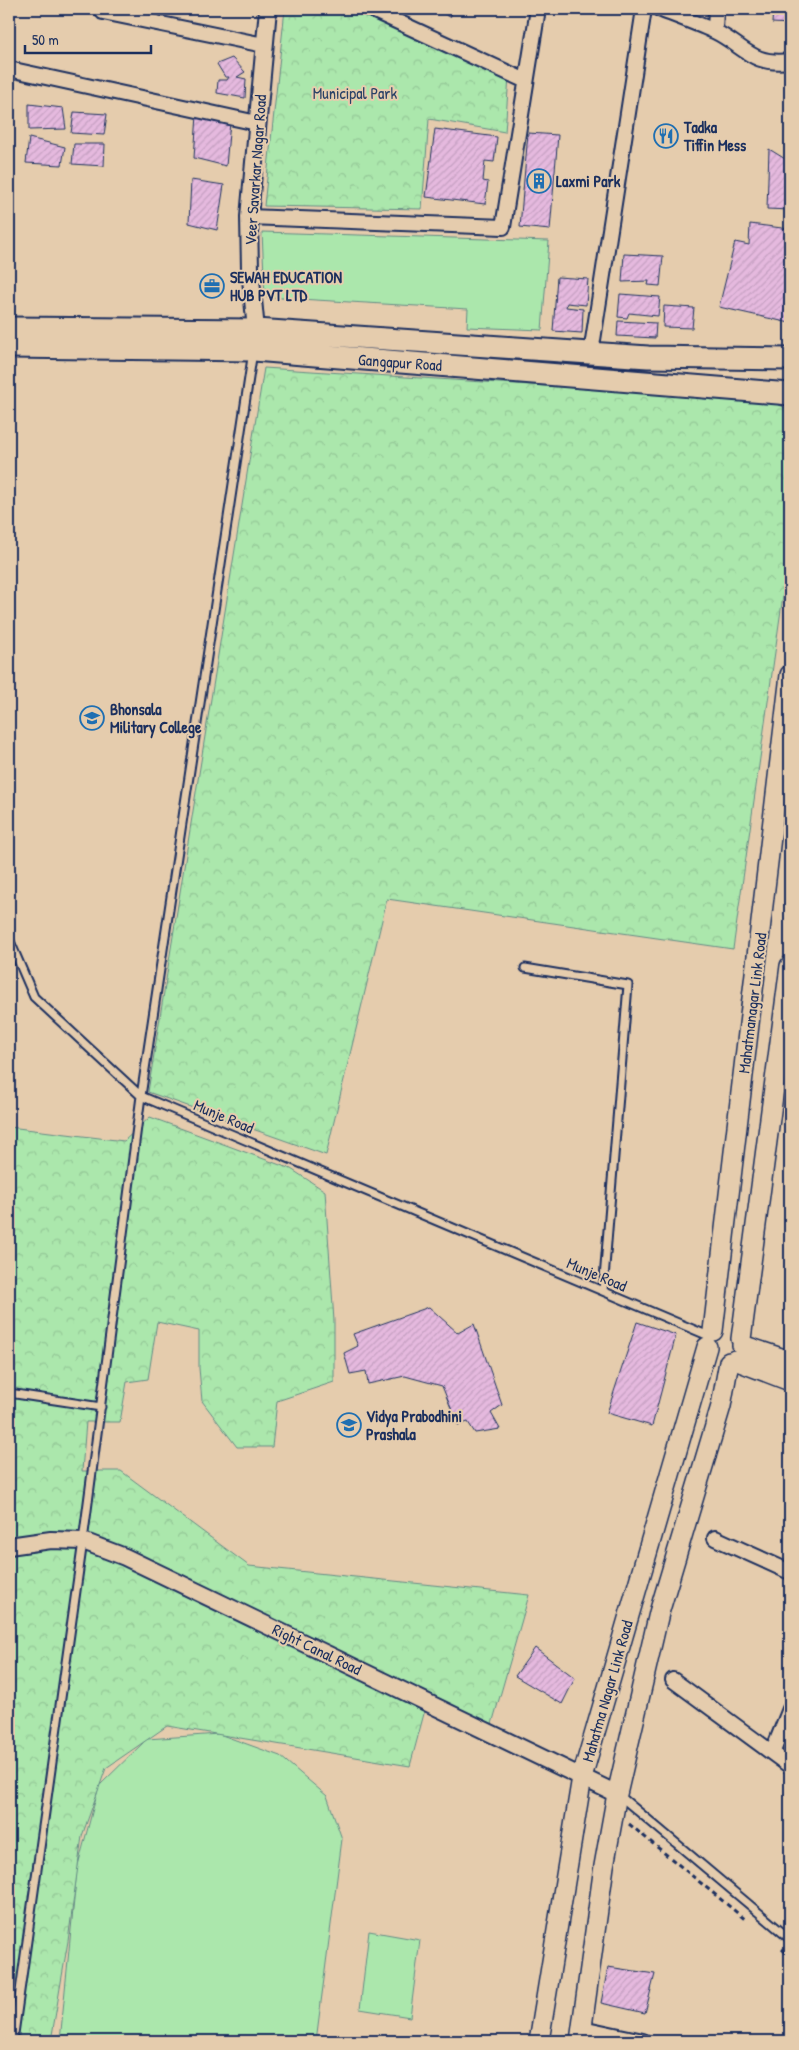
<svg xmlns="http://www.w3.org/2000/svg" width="799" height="2050" font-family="'Patrick Hand',sans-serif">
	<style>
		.grass { fill: #abe7ac; stroke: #638b85 }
		.forest { fill: url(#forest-crowns); stroke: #638b85 }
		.building { fill: url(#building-hatch); stroke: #1b2f5e }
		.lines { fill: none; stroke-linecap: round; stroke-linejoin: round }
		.service-casing { stroke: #1b2f5e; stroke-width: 11 }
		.minor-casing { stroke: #1b2f5e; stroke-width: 18 }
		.tertiary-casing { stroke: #1b2f5e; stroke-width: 20 }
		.secondary-casing { stroke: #1b2f5e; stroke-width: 22 }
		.primary-casing { stroke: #1b2f5e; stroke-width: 25 }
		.path { stroke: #1b2f5e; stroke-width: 3; stroke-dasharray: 5 4; stroke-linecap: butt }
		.service { stroke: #e5ccad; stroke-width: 7 }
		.minor { stroke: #e5ccad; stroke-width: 14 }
		.tertiary { stroke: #e5ccad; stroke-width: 16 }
		.secondary { stroke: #e5ccad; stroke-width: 19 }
		.primary { stroke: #e5ccad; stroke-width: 21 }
		.labels { text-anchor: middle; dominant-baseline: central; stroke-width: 4; stroke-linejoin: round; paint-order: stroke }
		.park-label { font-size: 16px; fill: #294166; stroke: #e5ccad }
		.poi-label { font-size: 16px; font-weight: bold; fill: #1b2f5e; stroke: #e5ccad; text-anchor: start }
		.street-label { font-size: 16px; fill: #1b2f5e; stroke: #e5ccad }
	</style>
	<defs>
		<pattern id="forest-crowns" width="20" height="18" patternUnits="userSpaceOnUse" patternTransform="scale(1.25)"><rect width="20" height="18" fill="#abe7ac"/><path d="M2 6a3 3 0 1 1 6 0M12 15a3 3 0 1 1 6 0" fill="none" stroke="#93c696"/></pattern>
		<pattern id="building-hatch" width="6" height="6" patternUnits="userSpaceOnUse" patternTransform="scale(1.25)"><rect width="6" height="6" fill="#e5b9de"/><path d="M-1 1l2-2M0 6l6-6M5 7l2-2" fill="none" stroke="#c49fc1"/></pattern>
	</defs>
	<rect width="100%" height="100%" fill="#e5ccad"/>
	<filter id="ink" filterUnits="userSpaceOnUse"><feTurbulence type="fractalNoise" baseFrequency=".02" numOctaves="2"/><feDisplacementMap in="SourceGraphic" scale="10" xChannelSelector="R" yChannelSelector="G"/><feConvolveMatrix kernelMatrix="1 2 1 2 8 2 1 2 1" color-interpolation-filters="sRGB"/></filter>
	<g filter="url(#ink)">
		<path class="grass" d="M262,232L549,241L542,330L467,327L468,309L265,297Z
			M219,1734L280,1756L327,1796L342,1839L316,2041H60L77,1869L99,1786L147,1739Z
			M369,1931L420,1940L410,2017L360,2009Z"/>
		<path class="forest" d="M285,9H363L509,76L505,132L429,119L422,209L264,206Z
			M264,368L766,400L784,407L790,415V546L733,949L387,899L326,1155L148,1092Z
			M150,1117L291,1169L325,1191L334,1321V1382L277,1401L272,1447H237L202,1401L199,1368V1331L157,1322L148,1379L127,1382L120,1422H86L82,1471H121L249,1566L529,1595L492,1724L429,1695L410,1766L167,1726L106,1768L82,1836L68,1941L51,2041H9V1127L124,1141Z"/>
		<path class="building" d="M435,9H454L450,17Z
			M773,9H790V24L772,23Z
			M232,58L245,72L237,77L246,79L245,98L217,93L218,80H227L229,77H225L217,64Z
			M29,104L63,108L66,129L29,130Z
			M74,112L107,114L104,135L71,133Z
			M197,115L230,122L226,166L194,158Z
			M435,129L497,137L494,162L485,161L483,181L488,182L485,204L426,197Z
			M528,133L558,135L550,230L520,227Z
			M29,138L65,147L62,165L26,163Z
			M74,144H105L104,166L72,164Z
			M769,149L790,162V210L767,209Z
			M191,180L224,185L217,230L189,223Z
			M750,224L790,229V323L719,307L735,242L749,245Z
			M624,254L663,256L660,286L648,285L649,281L622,282Z
			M557,277L588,279L586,305L567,303L566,307L583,309L582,333L553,331Z
			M620,294L660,297L658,316L629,313L627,318L618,317Z
			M664,306L694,308L692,328L663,327Z
			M618,321L656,323L655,338L617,336Z
			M429,1307L458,1333L474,1324L502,1405L491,1413L500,1429L475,1433L468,1422L458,1425L442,1386L405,1376L368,1384L366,1371L350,1374L344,1353L358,1346L353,1334Z
			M637,1322L676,1335L652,1426L607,1413Z
			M535,1648L575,1678L562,1704L515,1676Z
			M608,1967L655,1974L645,2013L601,2003Z"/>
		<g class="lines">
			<g class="service-casing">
				<path id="service" d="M9,939L34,997L141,1096L709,1336
					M525,968L628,985L603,1291
					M9,1393L101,1407
					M620,1796L790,1939
					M13,2041L83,1541L141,1096L253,351"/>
			</g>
			<g class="minor-casing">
				<path id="minor" d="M370,9L526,81
					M659,9C677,16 696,23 714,31C745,46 751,66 790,61
					M103,12L264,45
					M715,31L716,9
					M9,69L257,123
					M249,217L503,227L538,9
					M591,353L644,9
					M715,1538L790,1572
					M673,1680L790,1766
					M773,1751L790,1709
					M582,2028L643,2041"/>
			</g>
			<g class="tertiary-casing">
				<path id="tertiary" d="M256,330L250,269L249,217L268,9
					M9,1546L51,1540L83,1541L125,1557L617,1794"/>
			</g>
			<g class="secondary-casing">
				<path id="secondary" d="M713,1331L790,675
					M741,1339L790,966
					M742,1345L790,1361
					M735,1360L790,1381
					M539,2041L582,1777L707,1347
					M580,2041L604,1866L617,1794L659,1613L721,1406L729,1362"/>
			</g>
			<g class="primary-casing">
				<path id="primary" d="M9,328L256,330L648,357L790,359
					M9,347L254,350L790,394"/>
			</g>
			<path class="path" d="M629,1824L746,1920
				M782,1949L790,1956"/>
			<use href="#service" class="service"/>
			<use href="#minor" class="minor"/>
			<use href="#tertiary" class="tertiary"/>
			<use href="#secondary" class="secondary"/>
			<use href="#primary" class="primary"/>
		</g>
	</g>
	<defs>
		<g id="restaurant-ring" transform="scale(1.25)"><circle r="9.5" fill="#e5ccad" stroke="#1f6fb2" stroke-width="1.5"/><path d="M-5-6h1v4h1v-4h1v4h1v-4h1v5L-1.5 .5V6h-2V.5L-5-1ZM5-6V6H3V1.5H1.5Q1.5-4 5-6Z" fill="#1f6fb2"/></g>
		<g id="building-ring" transform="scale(1.25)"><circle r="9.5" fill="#e5ccad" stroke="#1f6fb2" stroke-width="1.5"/><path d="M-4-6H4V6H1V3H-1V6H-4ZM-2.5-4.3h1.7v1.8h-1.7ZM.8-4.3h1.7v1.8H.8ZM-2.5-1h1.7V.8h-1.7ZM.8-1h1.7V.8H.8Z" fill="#1f6fb2"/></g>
		<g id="office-ring" transform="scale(1.25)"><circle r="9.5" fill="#e5ccad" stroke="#1f6fb2" stroke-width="1.5"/><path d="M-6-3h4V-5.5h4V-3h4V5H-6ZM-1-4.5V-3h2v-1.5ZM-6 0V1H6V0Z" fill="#1f6fb2"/></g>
		<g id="university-ring" transform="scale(1.25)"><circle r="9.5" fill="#e5ccad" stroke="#1f6fb2" stroke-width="1.5"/><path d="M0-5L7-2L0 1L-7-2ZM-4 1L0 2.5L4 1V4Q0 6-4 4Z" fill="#1f6fb2"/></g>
		<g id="school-ring" transform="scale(1.25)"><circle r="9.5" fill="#e5ccad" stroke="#1f6fb2" stroke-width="1.5"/><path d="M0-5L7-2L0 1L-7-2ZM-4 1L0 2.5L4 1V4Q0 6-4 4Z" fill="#1f6fb2"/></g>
	</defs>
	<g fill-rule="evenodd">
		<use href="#restaurant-ring" x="666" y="136"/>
		<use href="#building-ring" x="539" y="181"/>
		<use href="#office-ring" x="212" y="286"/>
		<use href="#university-ring" x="92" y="718"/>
		<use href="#school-ring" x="349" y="1425"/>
	</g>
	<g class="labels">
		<g class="park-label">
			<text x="355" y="93">Municipal Park</text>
		</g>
		<g class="poi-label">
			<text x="684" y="127">Tadka<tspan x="684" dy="18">Tiffin Mess</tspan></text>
			<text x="556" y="181">Laxmi Park</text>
			<text x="230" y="277">SEWAH EDUCATION<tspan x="230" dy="18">HUB PVT LTD</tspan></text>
			<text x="110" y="709">Bhonsala<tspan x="110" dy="18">Military College</tspan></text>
			<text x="366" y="1416">Vidya Prabodhini<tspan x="366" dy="18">Prashala</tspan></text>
		</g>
		<g class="street-label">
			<text transform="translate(255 170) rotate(-86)">Veer Savarkar Nagar Road</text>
			<text transform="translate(400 362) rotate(4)">Gangapur Road</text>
			<text transform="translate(752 1003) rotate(-83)">Mahatmanagar Link Road</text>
			<text transform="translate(224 1116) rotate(23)">Munje Road</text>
			<text transform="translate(597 1274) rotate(23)">Munje Road</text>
			<text transform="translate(317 1649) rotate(26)">Right Canal Road</text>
			<text transform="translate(607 1691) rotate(-74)">Mahatma Nagar Link Road</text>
		</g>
	</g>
	<rect width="799" height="2050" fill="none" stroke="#e5ccad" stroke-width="30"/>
	<rect x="15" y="15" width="769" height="2020" fill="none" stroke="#1b2f5e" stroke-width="2" filter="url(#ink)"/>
	<path d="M25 45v8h126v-8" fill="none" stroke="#1b2f5e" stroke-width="2.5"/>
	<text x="32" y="45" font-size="15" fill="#1b2f5e" stroke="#e5ccad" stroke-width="4" paint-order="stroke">50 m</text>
</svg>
